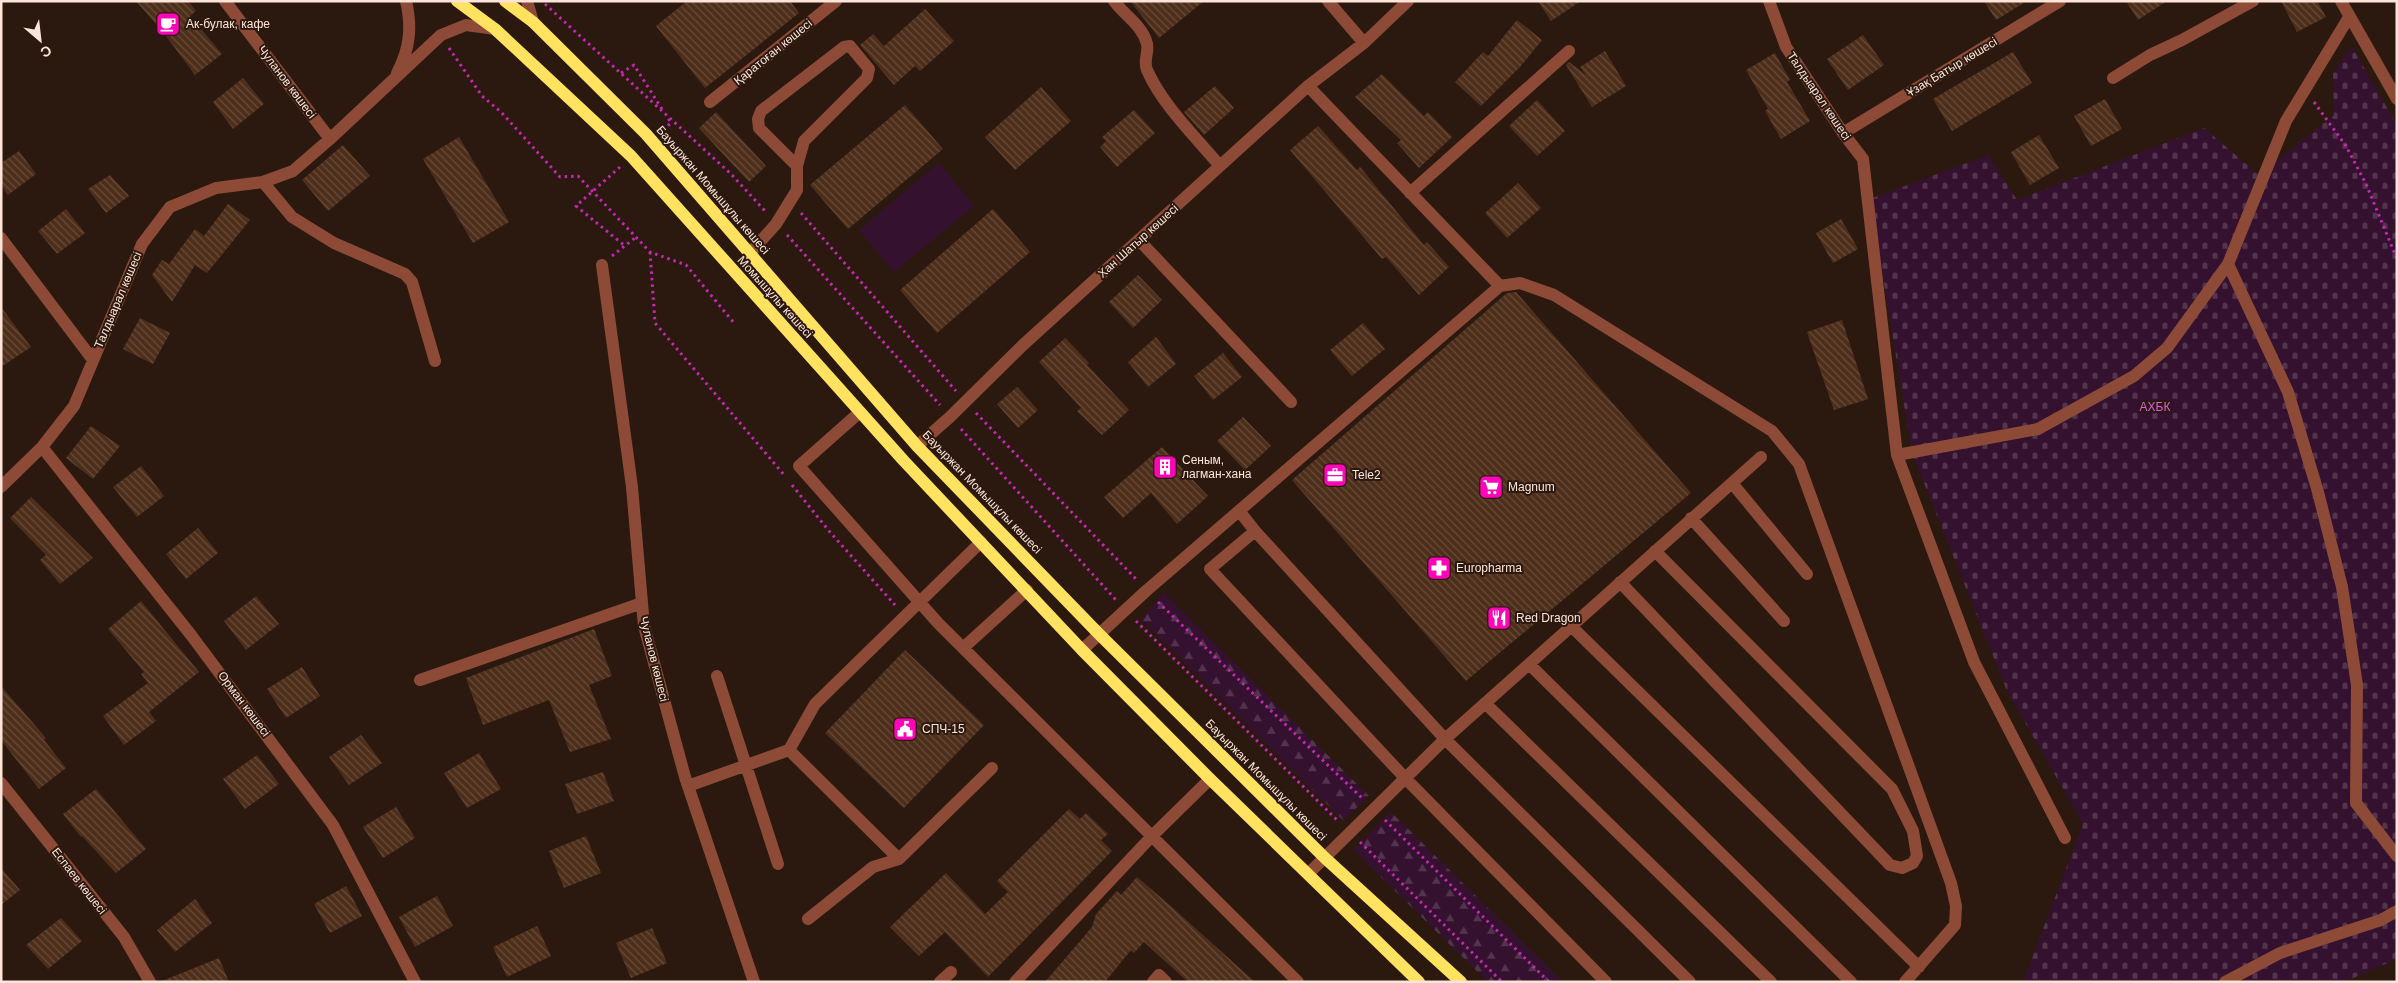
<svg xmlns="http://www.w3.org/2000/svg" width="2398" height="983" font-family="Helvetica,sans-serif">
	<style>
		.green { fill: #351130 }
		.forest { fill: url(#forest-firs) }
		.cemetery { fill: url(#cemetery-stones) }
		.building { fill: url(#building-back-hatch) }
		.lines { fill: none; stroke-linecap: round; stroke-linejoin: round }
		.path { stroke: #c428b0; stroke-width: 3; stroke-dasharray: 2.5 4; stroke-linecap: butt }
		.minor { stroke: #8d4b37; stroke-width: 12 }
		.major { stroke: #ffe260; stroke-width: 12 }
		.labels { text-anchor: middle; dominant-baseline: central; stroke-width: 4; stroke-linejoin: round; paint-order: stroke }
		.poi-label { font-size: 12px; fill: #ffe4d9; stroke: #2b190f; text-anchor: start }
		.street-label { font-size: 12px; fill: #ffe4d9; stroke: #2b190f }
		.park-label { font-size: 12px; fill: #e05ce8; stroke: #2b190f }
	</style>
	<defs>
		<pattern id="forest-firs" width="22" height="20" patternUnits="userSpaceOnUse" patternTransform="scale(1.25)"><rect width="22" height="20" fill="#351130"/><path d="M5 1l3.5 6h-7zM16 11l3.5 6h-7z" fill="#53344d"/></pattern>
		<pattern id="cemetery-stones" width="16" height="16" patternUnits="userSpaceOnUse" patternTransform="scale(1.25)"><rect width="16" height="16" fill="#351130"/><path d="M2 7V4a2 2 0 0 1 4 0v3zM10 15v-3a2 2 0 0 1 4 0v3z" fill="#53344d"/></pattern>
		<pattern id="building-back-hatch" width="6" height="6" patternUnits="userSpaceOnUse" patternTransform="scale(1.25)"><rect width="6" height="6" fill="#4d2e1a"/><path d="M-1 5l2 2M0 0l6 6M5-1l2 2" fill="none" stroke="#684c3b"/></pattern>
	</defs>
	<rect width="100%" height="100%" fill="#2b190f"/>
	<path class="green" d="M939,163L974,206L894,272L859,230Z"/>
	<path class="forest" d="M1164,593L1369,796L1343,820L1141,619Z
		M1391,812L1563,982H1488L1353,850Z"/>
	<path class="cemetery" d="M2352,47L2397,125V959L2344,982H2023L2083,824L2007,691L1912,453L1870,199L1988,155L2017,200L2204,128L2259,175L2334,115L2333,72Z"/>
	<path class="building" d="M136,1H188L196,11L190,16L222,54L195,75L166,36Z
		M687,1H790L799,13L705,88L656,26Z
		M1130,1H1204L1159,38Z
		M1538,1H1581L1551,21Z
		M1984,1H2027L1996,20Z
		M2126,1H2167L2138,20Z
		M2281,1H2317L2326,17L2297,32Z
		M925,9L954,41L920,71L915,66L894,85L860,45L873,34L884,46Z
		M1517,20L1542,40L1520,67L1481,106L1455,82L1483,52L1488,56Z
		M1863,35L1884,65L1848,90L1827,59Z
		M1605,51L1626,86L1592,107L1566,65L1569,62L1586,75L1580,67Z
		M2013,52L2032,83L1952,131L1933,99Z
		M1775,53L1790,80L1787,82L1810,121L1781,139L1765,111L1768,109L1746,70Z
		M1382,74L1424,116L1428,112L1452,137L1419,168L1397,143L1401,140L1355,97Z
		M243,78L264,104L233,129L213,102Z
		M1215,86L1234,108L1204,135L1184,112Z
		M1041,87L1071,121L1015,170L985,137Z
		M2105,99L2122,129L2091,146L2074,116Z
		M1537,100L1565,131L1537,156L1509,126Z
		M905,105L943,149L848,229L810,185Z
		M1134,110L1155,133L1117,167L1100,147L1106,141L1102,137Z
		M716,112L766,166L749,182L699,128Z
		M1318,126L1357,170L1360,167L1424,245L1427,242L1449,267L1419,295L1386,257L1382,259L1290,150Z
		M2039,135L2059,168L2030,185L2011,152Z
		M459,137L509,222L473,243L423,159Z
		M343,145L370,176L328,211L302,180Z
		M19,151L36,174L8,195L1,185V163Z
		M110,175L129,196L106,213L88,189Z
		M1518,183L1541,208L1507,238L1485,213Z
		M228,204L250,220L207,273L195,265L172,302L152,275L162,260L169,264L195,229L204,236Z
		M66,209L85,233L57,254L38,231Z
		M993,209L1030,252L937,333L900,290Z
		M1841,219L1858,249L1833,263L1816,233Z
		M1138,275L1162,300L1133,328L1109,302Z
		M1516,292L1691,493L1466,681L1292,480L1507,293Z
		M1,307L31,347L1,367Z
		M140,318L170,333L153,364L123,349Z
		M1842,320L1868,399L1834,410L1807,332Z
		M1363,323L1385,349L1352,376L1330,350Z
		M1156,337L1176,364L1148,387L1128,362Z
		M1065,338L1089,363L1087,365L1129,410L1102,435L1077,411L1081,408L1039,362Z
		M1223,353L1242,377L1213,400L1194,376Z
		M1017,387L1038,410L1018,428L997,404Z
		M1243,417L1271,446L1245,470L1217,441Z
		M91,426L120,446L93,479L66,458Z
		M1162,447L1208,496L1177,524L1151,493L1123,518L1104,497Z
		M141,466L164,496L137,517L113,487Z
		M31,497L93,558L60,584L40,560L46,555L10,518Z
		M198,528L218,553L186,579L166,554Z
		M256,596L279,624L246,650L224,621Z
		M141,601L199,672L149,712L156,721L124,745L103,716L148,683L141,674L144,672L108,629Z
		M594,629L612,676L589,685L611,739L570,752L549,700L483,725L466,678Z
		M905,650L984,725L904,808L825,733Z
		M302,667L320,696L286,718L267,689Z
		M1,686L46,738L44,740L66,768L39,789L1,740Z
		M361,735L382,763L349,785L329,757Z
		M479,753L501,789L467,808L444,773Z
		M257,755L279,784L245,809L223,779Z
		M603,772L614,801L577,814L565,784Z
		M96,789L146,849L116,873L82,836L81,837L63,814Z
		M396,807L415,838L383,858L363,827Z
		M1069,809L1080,819L1086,813L1108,834L1101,840L1112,851L988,977L945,932L919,956L890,927L946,873L985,914L1008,892L997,881Z
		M586,836L601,873L564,888L549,851Z
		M1,868L20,890L1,905Z
		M1137,877L1174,909L1255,982H1188L1144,942L1134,953L1131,950L1105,982H1045L1092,927L1096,914L1117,891L1121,895Z
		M346,886L362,916L330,933L314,904Z
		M437,896L453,926L415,947L399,917Z
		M195,899L212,923L175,952L157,930Z
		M61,918L82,941L48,969L26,945Z
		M537,926L551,956L507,977L493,947Z
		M652,928L667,963L631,978L616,943Z
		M219,958L229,982H162V981Z"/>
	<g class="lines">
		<path class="path" d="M545,4L731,174L766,212
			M449,48L482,96L501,112L560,177L578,176L650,252L686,265L734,323
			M621,73L634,65L662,109
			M2314,102L2346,146L2366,184L2397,259
			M663,130L671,123L668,118
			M620,167L576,206L625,246
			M801,213L956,391
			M787,235L940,405
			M650,252L655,323L785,476
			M612,256L636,237
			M976,413L1136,579
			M961,429L1116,600
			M792,485L829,531L895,605
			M1158,602L1362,798
			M1136,621L1339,822
			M1385,820L1549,982
			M1360,842L1502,982"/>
		<path class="minor" d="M225,1L330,139
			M527,1L533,22
			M1114,1C1125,16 1143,26 1147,44C1149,52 1143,61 1147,70C1163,106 1195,136 1220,166
			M1328,1L1364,43
			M1769,1L1786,47L1843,133L1863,159L1897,455L1974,662L2065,838
			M2341,1L2397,99
			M397,73C410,49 412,27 406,1
			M2113,78L2150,55L2182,40L2253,1
			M1308,86L1500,286
			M710,102L836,1
			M1843,133L2060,1
			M263,182L292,217L334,243L405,274L412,282L435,361
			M1410,193L1569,51
			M1,238L93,360
			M1139,240L1291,402
			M750,253L776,224L797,190V166L804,141L867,78L869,69L850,46L844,47L761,111L758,119L759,128L797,166
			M2228,264L2288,392L2318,492L2342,587L2357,685L2356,803L2397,856
			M602,265L632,487L644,626L685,777L754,982
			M860,412L799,466L938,623L1298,982
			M917,446L950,417L1023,345L1308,86L1364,43L1408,1
			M42,447L191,635L333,825L415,982
			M1897,455L2038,429L2134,376L2167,348L2228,264L2286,121L2349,17
			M1732,483L1807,574
			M1,487L42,447L74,406L142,244L170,207L216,188L263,182L293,171L330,139L441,35L466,25L495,29
			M1240,512L1255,531
			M1691,518L1784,621
			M1620,582L1890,865L1902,868L1913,863L1917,856L1913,831L1892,789L1655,551
			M1571,626L1919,967
			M963,648L1027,590
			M1082,650L1146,591L1500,286L1520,283L1554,295L1772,431L1799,464L1951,883L1956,906L1955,925L1905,982
			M1529,664L1851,982
			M717,676L778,864
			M420,680L642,603
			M1485,703L1771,982
			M789,750L899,859
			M1,783L124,937L150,982
			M688,786L789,750L815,704L981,542
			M1309,873L1445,739L1761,457
			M808,919L873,867L899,859L992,768
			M940,982L951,972
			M1015,982L1152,836L1210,779
			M1153,982L1159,975L1166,982
			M1606,982L1406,779L1210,569L1255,531L1445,739L1690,982
			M2225,982L2280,953L2381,920L2397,911"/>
		<path class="major" d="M457,1L495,29L631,156L904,461L1082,650L1210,779L1419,982
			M505,1L533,22L646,134L917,446L1099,634L1325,858L1461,982"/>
	</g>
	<defs>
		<g id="cafe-square" transform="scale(1.25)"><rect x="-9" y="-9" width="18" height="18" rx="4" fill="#ff05b7" stroke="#2b190f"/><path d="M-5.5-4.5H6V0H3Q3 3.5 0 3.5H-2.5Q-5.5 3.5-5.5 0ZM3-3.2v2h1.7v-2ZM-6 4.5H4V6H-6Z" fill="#fff"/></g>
		<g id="building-square" transform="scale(1.25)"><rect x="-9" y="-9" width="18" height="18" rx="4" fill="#ff05b7" stroke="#2b190f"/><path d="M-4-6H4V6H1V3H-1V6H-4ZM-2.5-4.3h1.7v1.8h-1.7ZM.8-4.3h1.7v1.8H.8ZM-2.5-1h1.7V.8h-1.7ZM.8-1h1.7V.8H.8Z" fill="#fff"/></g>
		<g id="office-square" transform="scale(1.25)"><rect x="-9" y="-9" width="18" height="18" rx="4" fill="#ff05b7" stroke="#2b190f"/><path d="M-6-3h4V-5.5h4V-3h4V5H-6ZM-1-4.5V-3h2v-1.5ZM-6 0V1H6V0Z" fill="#fff"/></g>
		<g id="supermarket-square" transform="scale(1.25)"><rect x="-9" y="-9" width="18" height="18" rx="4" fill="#ff05b7" stroke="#2b190f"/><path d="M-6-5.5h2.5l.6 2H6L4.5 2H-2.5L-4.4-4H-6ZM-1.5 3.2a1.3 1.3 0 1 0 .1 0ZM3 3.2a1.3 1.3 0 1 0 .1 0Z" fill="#fff"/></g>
		<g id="pharmacy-square" transform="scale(1.25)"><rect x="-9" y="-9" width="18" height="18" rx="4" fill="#ff05b7" stroke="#2b190f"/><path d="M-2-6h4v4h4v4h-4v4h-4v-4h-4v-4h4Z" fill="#fff"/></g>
		<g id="restaurant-square" transform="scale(1.25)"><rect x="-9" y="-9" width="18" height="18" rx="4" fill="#ff05b7" stroke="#2b190f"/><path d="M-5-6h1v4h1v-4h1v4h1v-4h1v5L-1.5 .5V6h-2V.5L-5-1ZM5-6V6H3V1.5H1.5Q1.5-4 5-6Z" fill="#fff"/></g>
		<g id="civic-square" transform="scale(1.25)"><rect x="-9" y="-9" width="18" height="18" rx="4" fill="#ff05b7" stroke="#2b190f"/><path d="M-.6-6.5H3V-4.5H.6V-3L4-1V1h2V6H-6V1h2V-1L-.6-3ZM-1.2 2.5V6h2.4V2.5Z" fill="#fff"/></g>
	</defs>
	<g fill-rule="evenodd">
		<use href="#cafe-square" x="168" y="24"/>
		<use href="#building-square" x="1165" y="467"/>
		<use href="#office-square" x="1335" y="475"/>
		<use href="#supermarket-square" x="1491" y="487"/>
		<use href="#pharmacy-square" x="1439" y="568"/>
		<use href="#restaurant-square" x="1499" y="618"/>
		<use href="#civic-square" x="905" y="729"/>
	</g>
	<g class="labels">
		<g class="poi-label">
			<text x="186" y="24">Ак-булак, кафе</text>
			<text x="1182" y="460">Сеным,<tspan x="1182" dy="14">лагман-хана</tspan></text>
			<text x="1352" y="475">Tele2</text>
			<text x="1508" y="487">Magnum</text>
			<text x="1456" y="568">Europharma</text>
			<text x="1516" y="618">Red Dragon</text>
			<text x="922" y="729">СПЧ-15</text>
		</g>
		<g class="street-label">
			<text transform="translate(773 52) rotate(-39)">Қаратоған көшесі</text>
			<text transform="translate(1952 67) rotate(-31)">Ұзақ Батыр көшесі</text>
			<text transform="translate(287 82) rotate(53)">Чуланов көшесі</text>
			<text transform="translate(1819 96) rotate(56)">Талдыарал көшесі</text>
			<text transform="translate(713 190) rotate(49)">Бауыржан Момышұлы көшесі</text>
			<text transform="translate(1138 241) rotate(-42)">Хан Шатыр көшесі</text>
			<text transform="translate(775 297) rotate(48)">Момышұлы көшесі</text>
			<text transform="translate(118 300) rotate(-67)">Талдыарал көшесі</text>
			<text transform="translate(982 492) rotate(46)">Бауыржан Момышұлы көшесі</text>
			<text transform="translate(654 659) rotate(76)">Чуланов көшесі</text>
			<text transform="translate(244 704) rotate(53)">Орман көшесі</text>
			<text transform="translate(1266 780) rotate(45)">Бауыржан Момышұлы көшесі</text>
			<text transform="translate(79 881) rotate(52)">Еспаев көшесі</text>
		</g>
		<g class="park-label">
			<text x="2155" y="407">АХБК</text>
		</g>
	</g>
	<rect width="2398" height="983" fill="none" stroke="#ffe4d9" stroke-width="5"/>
	<g transform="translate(40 40) rotate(152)" stroke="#2b190f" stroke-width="4" paint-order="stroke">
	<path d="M0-4L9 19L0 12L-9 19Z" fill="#ffe4d9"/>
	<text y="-8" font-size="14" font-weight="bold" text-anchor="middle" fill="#ffe4d9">С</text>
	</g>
</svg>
